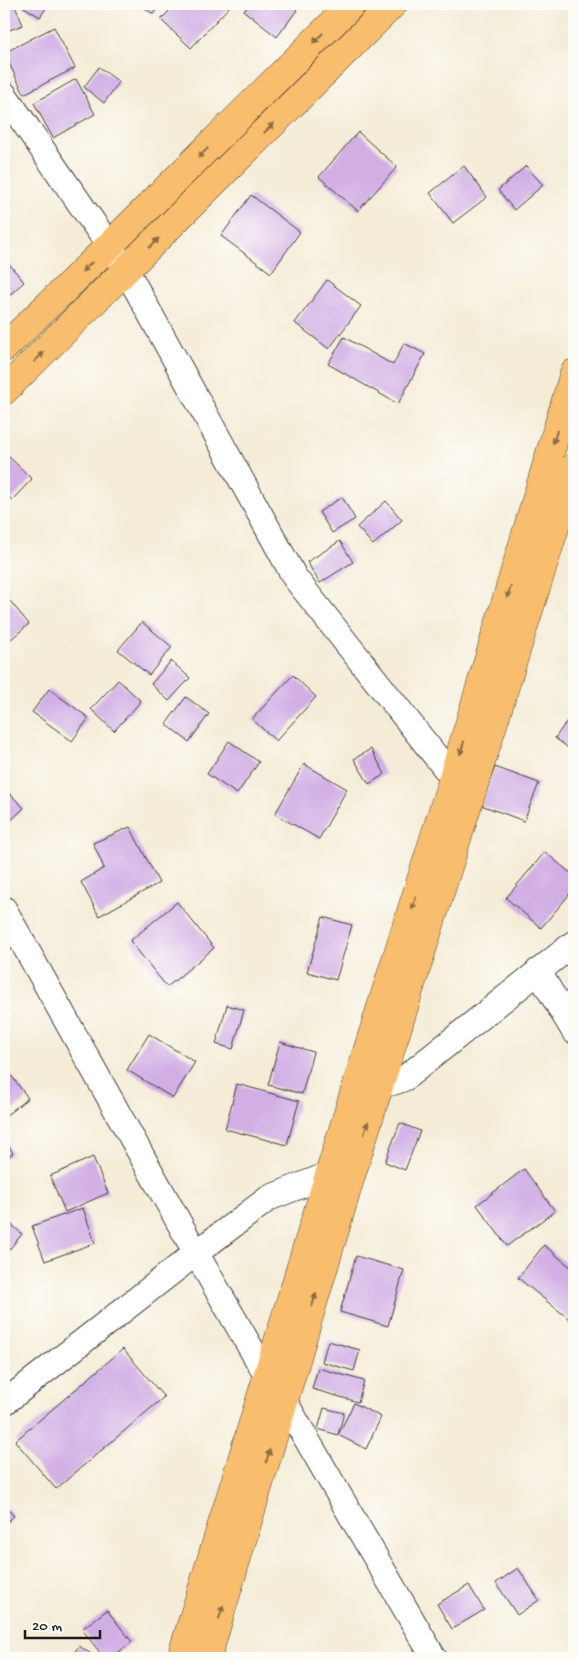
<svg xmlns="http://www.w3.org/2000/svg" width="578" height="1662" font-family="'Gochi Hand',sans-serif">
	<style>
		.building { fill: #d1afe5 }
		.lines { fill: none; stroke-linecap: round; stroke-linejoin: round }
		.minor-casing { stroke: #3c3b38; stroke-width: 27 }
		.major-casing { stroke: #3c3b38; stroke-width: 29 }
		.highway-casing { stroke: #3c3b38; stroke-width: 29 }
		.minor { stroke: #fff; stroke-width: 25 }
		.major { stroke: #f9be6d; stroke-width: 28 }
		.highway { stroke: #f9be6d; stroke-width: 28 }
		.oneway { fill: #8a6d44 }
	</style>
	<rect width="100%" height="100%" fill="#fdfcf7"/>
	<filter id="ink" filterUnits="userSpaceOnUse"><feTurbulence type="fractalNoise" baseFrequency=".02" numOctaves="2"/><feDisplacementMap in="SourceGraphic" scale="10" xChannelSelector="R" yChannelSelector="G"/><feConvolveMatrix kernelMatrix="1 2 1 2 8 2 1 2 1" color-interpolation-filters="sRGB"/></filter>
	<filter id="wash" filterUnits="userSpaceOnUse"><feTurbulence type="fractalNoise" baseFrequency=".0096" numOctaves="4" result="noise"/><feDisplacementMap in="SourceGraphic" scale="20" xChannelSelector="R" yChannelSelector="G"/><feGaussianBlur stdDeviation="1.12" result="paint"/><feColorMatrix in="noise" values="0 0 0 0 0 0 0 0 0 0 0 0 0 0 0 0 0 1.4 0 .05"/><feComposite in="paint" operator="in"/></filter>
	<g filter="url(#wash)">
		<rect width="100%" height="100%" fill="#f4ecd7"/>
		<g id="blocks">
			<path class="building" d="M14,4L23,25L4,32V8Z
				M19,4H49L40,17Z
				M139,4H161L153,14Z
				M175,4H228L230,6L191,48L161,20Z
				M250,4H289L297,10L277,37L244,11Z
				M54,27L75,68L24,94L4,53Z
				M99,67L119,82L104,103L84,87Z
				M76,79L95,114L53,138L34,103Z
				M358,132L397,167L358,211L319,177Z
				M464,166L487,197L453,223L430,193Z
				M526,166L543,185L514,210L498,190Z
				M251,195L300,232L271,273L221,236Z
				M4,258L24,282L4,300Z
				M327,280L361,306L329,349L295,323Z
				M344,337L393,365L404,343L425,354L398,404L328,364Z
				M4,452L32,479L12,500L4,492Z
				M342,497L355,519L332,533L319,512Z
				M386,501L402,520L373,545L357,527Z
				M340,541L353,562L320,583L307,562Z
				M9,600L29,624L4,645V605Z
				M142,622L172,647L149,675L118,650Z
				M171,661L190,678L169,701L151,684Z
				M293,675L316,697L276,741L252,719Z
				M118,680L141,701L114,731L91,709Z
				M49,689L89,718L72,741L32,712Z
				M186,697L209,714L189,742L166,724Z
				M574,711V752L555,738Z
				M229,741L259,762L237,794L207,774Z
				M371,749L385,774L369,784L354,759Z
				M304,764L347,789L319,839L275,814Z
				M495,767L539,783L524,821L481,805Z
				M5,789L24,808L4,827V790Z
				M130,827L159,883L99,916L81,882L104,868L93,843Z
				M545,852L574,876V889L541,928L506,898Z
				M177,902L214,948L167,987L130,941Z
				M323,917L352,925L336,980L307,972Z
				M227,1005L244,1010L233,1049L216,1044Z
				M149,1034L195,1062L173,1098L127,1070Z
				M280,1042L313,1052L302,1094L268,1085Z
				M8,1071L28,1098L4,1117V1074Z
				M237,1084L299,1101L287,1145L225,1129Z
				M400,1123L420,1131L405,1170L385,1162Z
				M4,1139L13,1153L4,1160Z
				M93,1157L108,1193L65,1212L50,1176Z
				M524,1169L555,1211L507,1246L477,1205Z
				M83,1208L95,1243L45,1261L32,1226Z
				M4,1218L22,1234L4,1256Z
				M544,1245L574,1270V1323L518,1278Z
				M356,1256L404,1270L388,1326L340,1312Z
				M328,1341L360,1350L354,1371L322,1362Z
				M123,1349L164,1397L56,1489L15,1441Z
				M318,1368L364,1381L358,1402L312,1389Z
				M354,1403L381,1417L366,1449L338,1435Z
				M324,1408L344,1413L338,1435L318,1429Z
				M4,1505L14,1516L4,1525Z
				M518,1568L539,1600L517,1615L496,1583Z
				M469,1585L484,1610L452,1629L437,1604Z
				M107,1610L132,1642L111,1658H104L82,1629Z
				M79,1646L97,1658H70Z"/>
		</g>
	</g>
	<g filter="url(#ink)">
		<use href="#blocks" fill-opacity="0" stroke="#3c3b38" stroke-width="1"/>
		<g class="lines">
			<g class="minor-casing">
				<path id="minor" d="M4,94L126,270L295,578L453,778
					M4,909L196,1253L268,1378L285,1402L434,1658
					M538,971L574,1031
					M363,1079C381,1085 387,1086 405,1078L574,943
					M4,1403L196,1253L269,1198L343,1169"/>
			</g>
			<g class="major-casing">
				<path id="major" d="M4,348L110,245L352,4
					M4,391L393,4"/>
			</g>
			<g class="highway-casing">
				<path id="highway" d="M181,1658L359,1077L453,778L574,373
					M207,1658L354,1166L574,467"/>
			</g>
			<use href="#minor" class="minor"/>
			<use href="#major" class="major"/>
			<use href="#highway" class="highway"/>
		</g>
		<defs><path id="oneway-solid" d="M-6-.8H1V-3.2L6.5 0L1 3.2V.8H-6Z" transform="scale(1.25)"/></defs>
		<g class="oneway">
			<use href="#oneway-solid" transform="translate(318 38) rotate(135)"/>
			<use href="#oneway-solid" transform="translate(269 128) rotate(-45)"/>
			<use href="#oneway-solid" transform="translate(203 153) rotate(135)"/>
			<use href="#oneway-solid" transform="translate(154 243) rotate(-45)"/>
			<use href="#oneway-solid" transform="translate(87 267) rotate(136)"/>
			<use href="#oneway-solid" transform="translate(39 357) rotate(-44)"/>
			<use href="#oneway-solid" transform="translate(555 437) rotate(107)"/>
			<use href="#oneway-solid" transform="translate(509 592) rotate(107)"/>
			<use href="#oneway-solid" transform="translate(462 748) rotate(107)"/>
			<use href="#oneway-solid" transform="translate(414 903) rotate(107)"/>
			<use href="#oneway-solid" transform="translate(366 1128) rotate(-72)"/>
			<use href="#oneway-solid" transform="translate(314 1300) rotate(-74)"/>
			<use href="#oneway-solid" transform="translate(268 1456) rotate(-73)"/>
			<use href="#oneway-solid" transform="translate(221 1612) rotate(-73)"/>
		</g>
	</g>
	<rect width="578" height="1662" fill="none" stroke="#fdfcf7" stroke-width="20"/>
	<path d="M25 1630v8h75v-8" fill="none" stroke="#1c1c1c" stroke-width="2.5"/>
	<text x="32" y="1630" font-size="15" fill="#1c1c1c" stroke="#fdfcf7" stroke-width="4" paint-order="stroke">20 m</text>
</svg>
